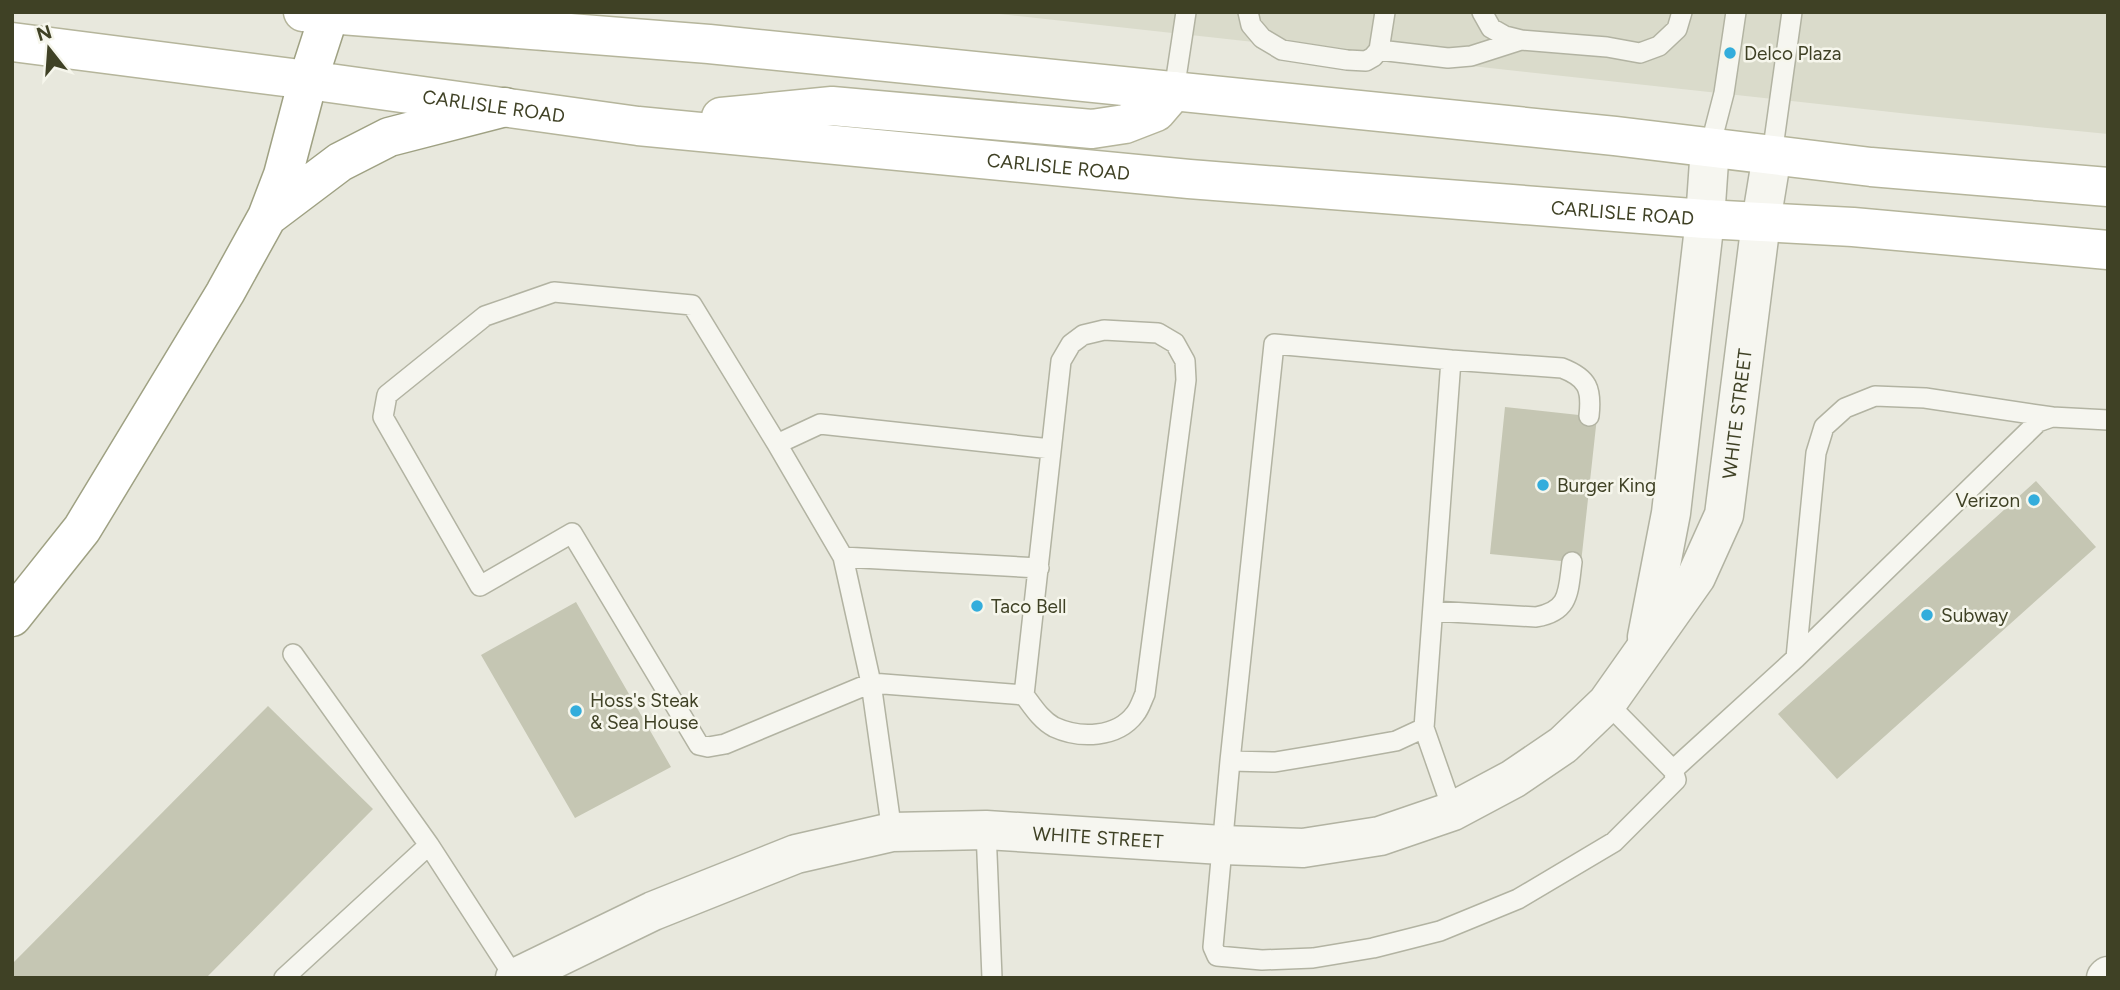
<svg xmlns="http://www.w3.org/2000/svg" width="2120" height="990" font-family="Figtree,sans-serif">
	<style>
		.built { fill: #dadbcb }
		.building { fill: #c5c6b3 }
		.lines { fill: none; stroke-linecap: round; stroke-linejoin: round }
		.service-casing { stroke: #b2b3a2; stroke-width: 22 }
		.minor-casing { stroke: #b2b3a2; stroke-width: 41 }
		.tertiary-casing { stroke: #b2b3a2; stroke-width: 41 }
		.primary-casing { stroke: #b5b59b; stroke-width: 41 }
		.motorway-casing { stroke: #9fa183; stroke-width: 41 }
		.service { stroke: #f6f6f0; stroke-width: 19 }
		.minor { stroke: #f6f6f0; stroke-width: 38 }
		.tertiary { stroke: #f6f6f0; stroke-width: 38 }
		.primary { stroke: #fff; stroke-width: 38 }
		.motorway { stroke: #fff; stroke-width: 38 }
		.poi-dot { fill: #33addc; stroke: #f6f6ec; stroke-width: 2.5 }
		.labels { text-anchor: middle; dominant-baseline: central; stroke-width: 5; stroke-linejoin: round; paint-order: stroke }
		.poi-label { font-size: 19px; fill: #3f4125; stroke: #f6f6ec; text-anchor: start }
		.street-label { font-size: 19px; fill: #3f4125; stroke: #f6f6ec }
	</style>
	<rect width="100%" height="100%" fill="#e8e8dd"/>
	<path class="built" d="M981,12H2108V134L1918,115Z"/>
	<path class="building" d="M1505,407L1597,417L1581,563L1490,554Z
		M2036,481L2096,547L1837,779L1778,714Z
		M576,602L671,767L575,818L481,655Z
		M268,706L373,809L206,978H12V964Z"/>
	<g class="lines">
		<g class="service-casing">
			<path id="service" d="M1248,12L1251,25L1262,38L1282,50L1347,60L1366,61L1373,57L1379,50L1385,12
				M1482,12L1491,28L1505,36L1521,40L1607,47L1640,53L1659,46L1677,29L1682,12
				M1379,50L1448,58L1471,56L1521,40
				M1174,91L1186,12
				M1710,147L1724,93L1736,12
				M1772,155L1792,12
				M1451,360L1562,368C1588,378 1592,389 1589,416
				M777,444L820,424L1051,449
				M843,557L1039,568
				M1433,611L1536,617C1570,611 1568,592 1572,562
				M293,654L429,845L515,978
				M1796,658L1816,453L1824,427L1845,408L1875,396L1925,398L2052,417
				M1230,761L1275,762L1329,753L1396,741L1424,728
				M1673,770L1796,658L2038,422L2052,417L2108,420
				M1453,811L1424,728L1451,360L1274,344L1230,761L1213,947L1217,956L1262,960L1313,958L1373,948L1440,931L1518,899L1614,842L1676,780L1673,770L1607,703
				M986,830L992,978
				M892,832L871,683L843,557L777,444L692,305L554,292L485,316L387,395L383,417L480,586L572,533L699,745L708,747L725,744L871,683L1024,695L1061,361L1071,344L1083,335L1104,330L1158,333L1175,343L1185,361L1186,380L1145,694C1142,700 1140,708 1135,714C1117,738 1080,739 1054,727C1041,720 1033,707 1024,695
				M284,978L429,845"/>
		</g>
		<g class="minor-casing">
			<path id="minor" d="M2106,978L2108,976"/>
		</g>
		<g class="tertiary-casing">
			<g id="tertiary">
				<path d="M1647,637L1671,513L1705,219L1710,147"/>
				<path id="s1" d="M515,978L653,911L796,854L892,832L986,830L1222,845L1303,848L1380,836L1453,811L1513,779L1563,745L1607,703L1696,577L1724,515L1761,222L1772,155"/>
			</g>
		</g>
		<g class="primary-casing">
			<g id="primary">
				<path d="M303,12L709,44L1615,136L1871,167L2108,187"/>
				<path id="s2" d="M12,42L308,80L638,126L1189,179L1705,219L1853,227L2108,250"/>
				<path d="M721,117L832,106L1092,129L1125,124L1156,112L1174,91"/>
			</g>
		</g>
		<g class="motorway-casing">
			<path id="motorway" d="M504,12L543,30
				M267,217L340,162L389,137L505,107
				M12,617L82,529L225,293L267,217L283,175L308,80L330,12"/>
		</g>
		<use href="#service" class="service"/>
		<use href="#minor" class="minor"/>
		<use href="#tertiary" class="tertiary"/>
		<use href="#primary" class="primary"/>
		<use href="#motorway" class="motorway"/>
	</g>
	<g class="poi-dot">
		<circle cx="1730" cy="53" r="7"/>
		<circle cx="1543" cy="485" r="7"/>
		<circle cx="2034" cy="500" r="7"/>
		<circle cx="977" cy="606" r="7"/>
		<circle cx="1927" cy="615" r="7"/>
		<circle cx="576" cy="711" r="7"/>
	</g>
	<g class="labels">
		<g class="poi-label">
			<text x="1744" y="53">Delco Plaza</text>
			<text x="1557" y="485">Burger King</text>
			<text x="2020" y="500" text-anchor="end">Verizon</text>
			<text x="991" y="606">Taco Bell</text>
			<text x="1941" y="615">Subway</text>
			<text x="590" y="700">Hoss's Steak<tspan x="590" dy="22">&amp; Sea House</tspan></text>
		</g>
		<g class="street-label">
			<text stroke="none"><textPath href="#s2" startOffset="486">CARLISLE ROAD</textPath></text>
			<text stroke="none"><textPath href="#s2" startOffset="1054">CARLISLE ROAD</textPath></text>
			<text stroke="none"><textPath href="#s2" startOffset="1620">CARLISLE ROAD</textPath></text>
			<text stroke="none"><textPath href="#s1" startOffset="1486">WHITE STREET</textPath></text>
			<text stroke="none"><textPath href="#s1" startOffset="612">WHITE STREET</textPath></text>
		</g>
	</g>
	<rect width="2120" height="990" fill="none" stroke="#3f4125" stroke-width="28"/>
	<g transform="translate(49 49) rotate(343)" stroke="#f6f6ec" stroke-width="5" paint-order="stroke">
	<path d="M0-5L12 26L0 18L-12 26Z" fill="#3f4125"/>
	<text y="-10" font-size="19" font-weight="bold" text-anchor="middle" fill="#3f4125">N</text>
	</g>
</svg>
